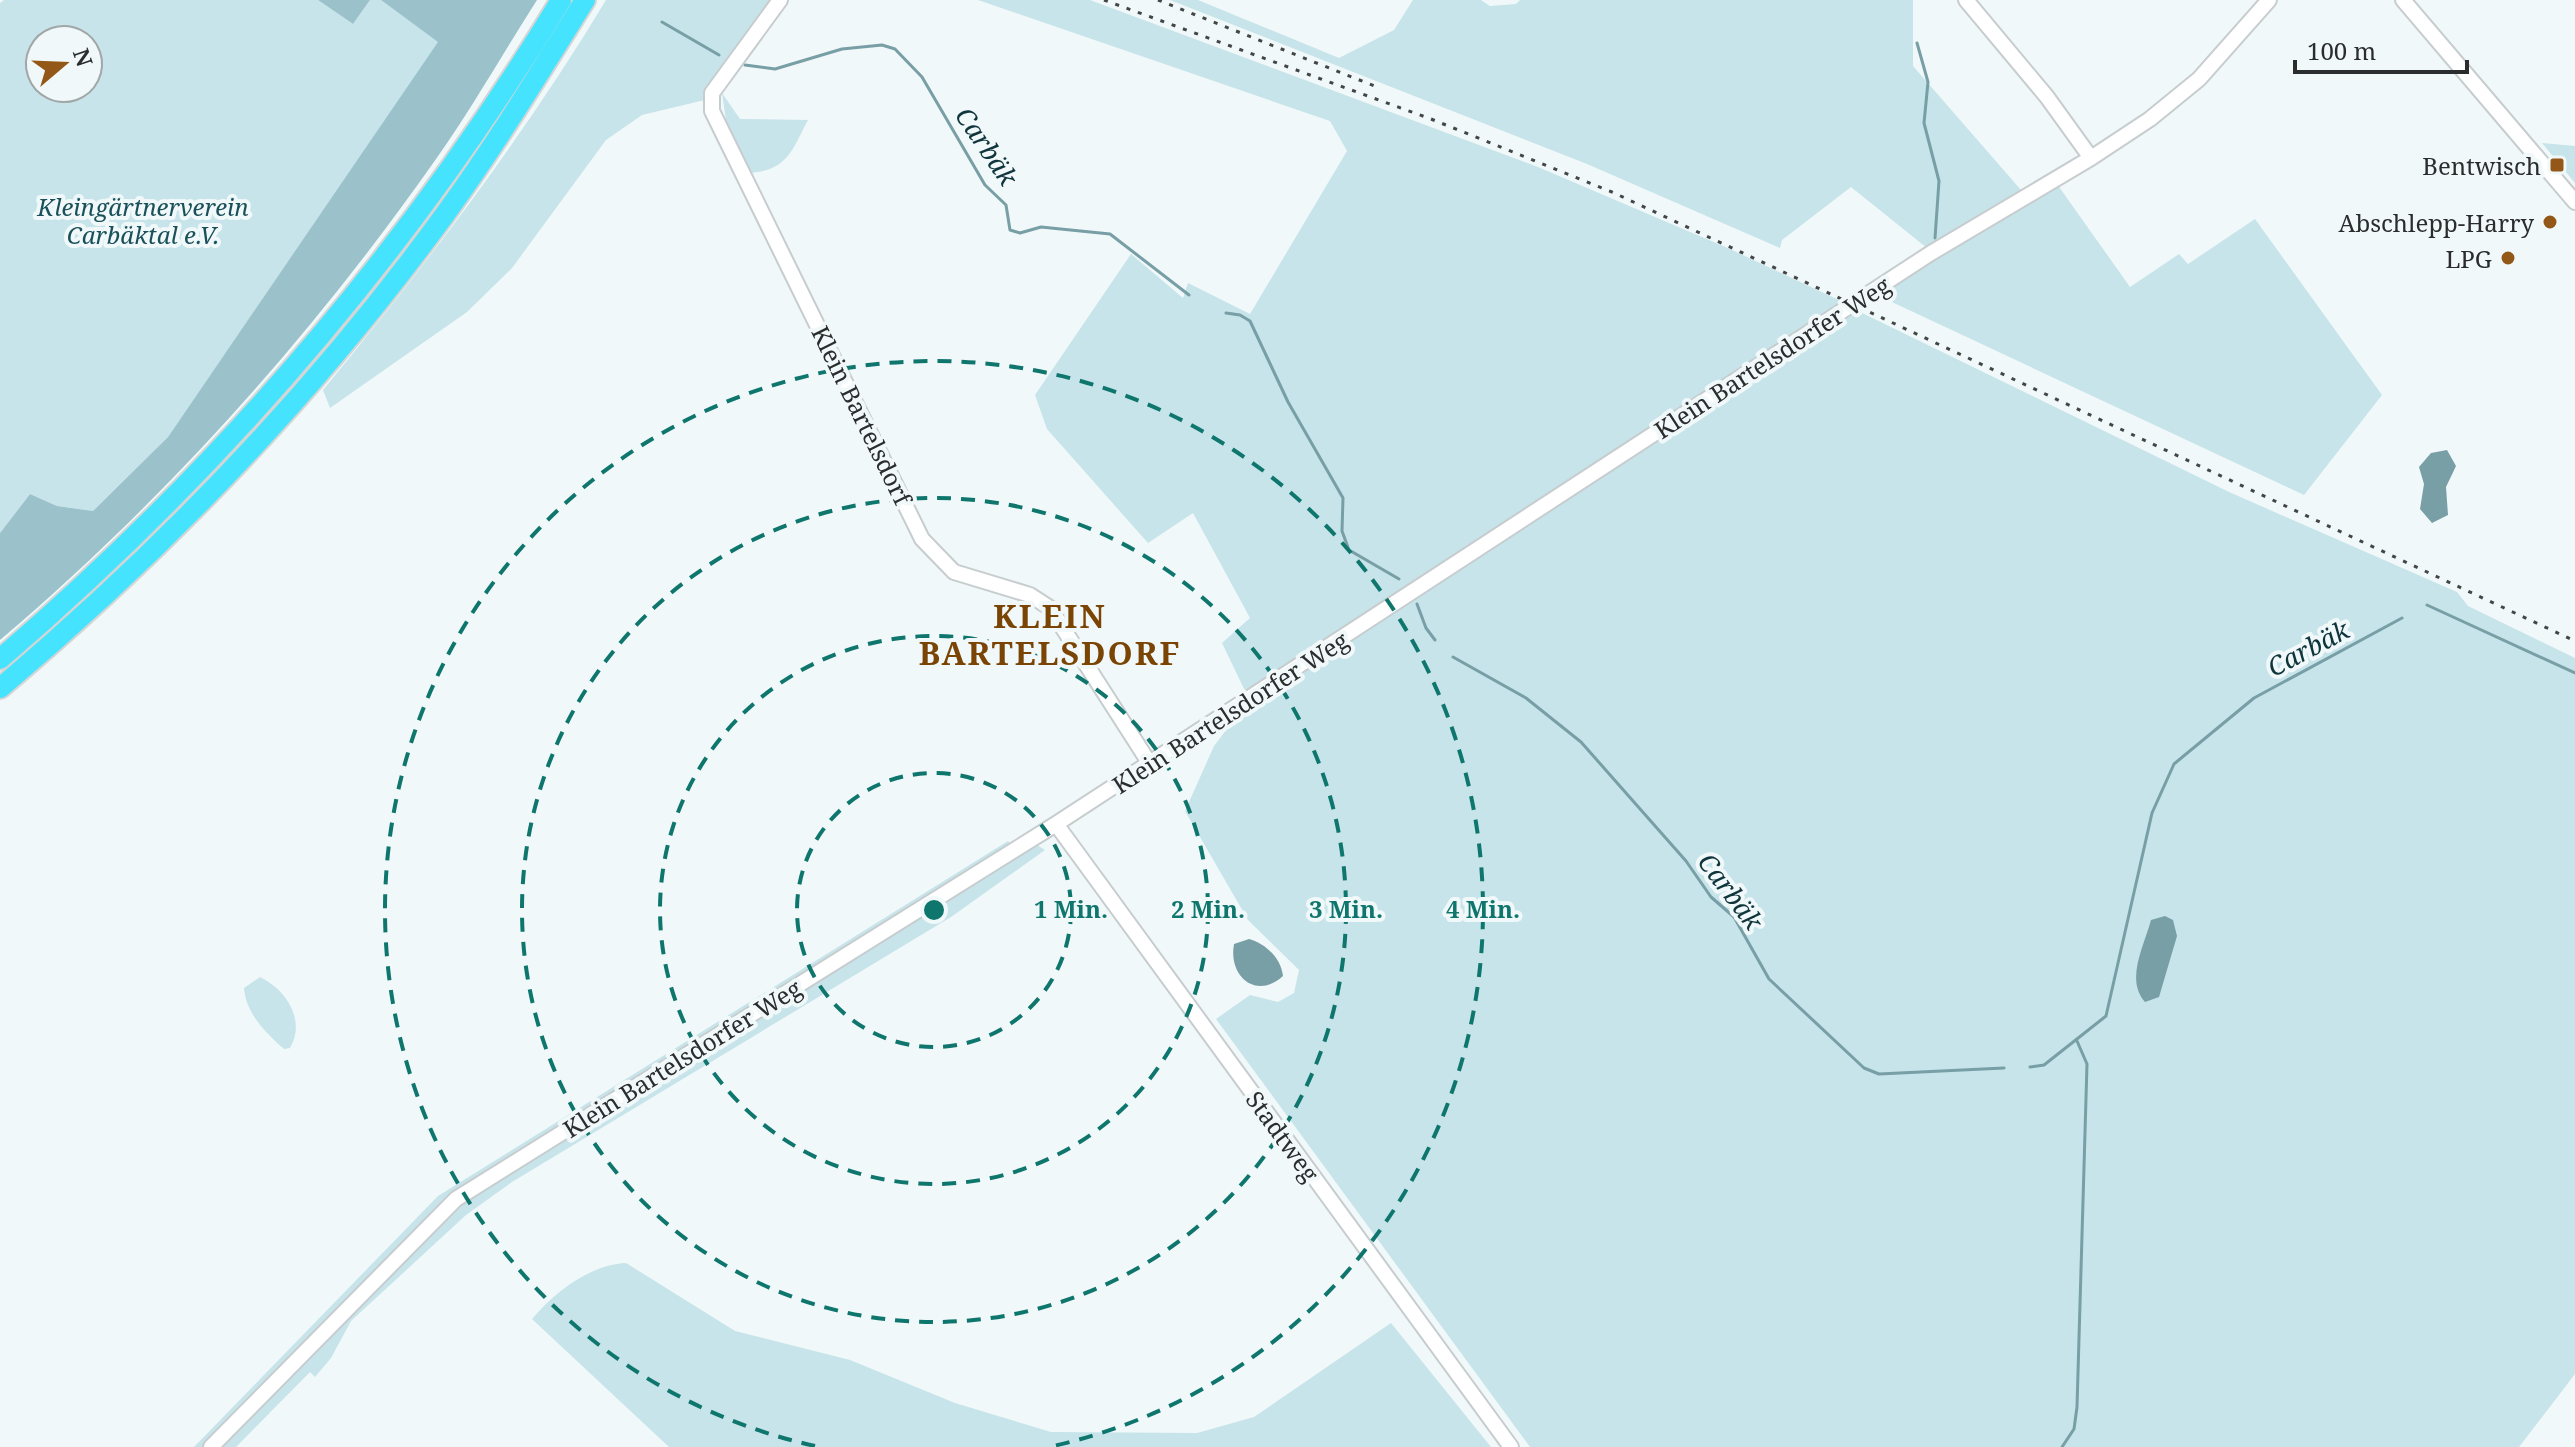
<svg xmlns="http://www.w3.org/2000/svg" width="2575" height="1447" font-family="'Noto Serif',serif">
	<style>
		.green { fill: #c6e4ea; fill-rule: evenodd }
		.forest { fill: #9bc2ca }
		.water { fill: #789ea6 }
		.lines { fill: none; stroke-linecap: round; stroke-linejoin: round }
		.stream { stroke: #789ea6; stroke-width: 3 }
		.minor-casing { stroke: #c7cdcf; stroke-width: 18 }
		.highway-casing { stroke: #d4d5d5; stroke-width: 24 }
		.minor { stroke: #fff; stroke-width: 14 }
		.highway { stroke: #46e3fe; stroke-width: 20 }
		.rail { stroke: #434647; stroke-width: 3; stroke-dasharray: 4 8; stroke-linecap: butt }
		.ring { fill: none; stroke: #0f766e; stroke-width: 4; stroke-dasharray: 14 10 }
		.poi-dot { fill: #935717; stroke: #f1f8f9; stroke-width: 3 }
		.labels { text-anchor: middle; dominant-baseline: central; stroke-width: 8; stroke-linejoin: round; paint-order: stroke }
		.poi-label { font-size: 24px; fill: #2a2c2d; stroke: #f1f8f9; text-anchor: end }
		.park-label { font-size: 24px; font-style: italic; fill: #19505a; stroke: #f1f8f9 }
		.street-label { font-size: 24px; fill: #2a2c2d; stroke: #f1f8f9 }
		.water-label { font-size: 26px; font-style: italic; fill: #0f353c; stroke: #f1f8f9 }
		.district-label { font-size: 32px; font-weight: bold; letter-spacing: 2px; fill: #7a4504; stroke: #f1f8f9 }
		.centre { fill: #0f766e; stroke: #f1f8f9; stroke-width: 4 }
		.ring-label { font-size: 24px; text-anchor: middle; font-weight: bold; fill: #0f766e; stroke: #f1f8f9; stroke-width: 8; stroke-linejoin: round; paint-order: stroke }
	</style>
	<rect width="100%" height="100%" fill="#f1f8f9"/>
	<path class="green" d="M4,0H318L353,24L370,0H381L439,42L168,437L93,511L57,506L30,494L0,533V3ZM40,40H88V88H40Z
		M606,0H776L709,99L642,115L606,140L512,268L467,312L330,408L323,390C425,266 523,138 606,0Z
		M978,0H1090L1538,167L1730,249L1843,302L1247,695L1222,643L1250,618L1193,513L1148,543L1047,429L1035,395L1131,254L1183,298L1188,283L1250,314L1347,151L1330,121Z
		M1170,0H1198L1339,58L1394,30L1413,0H1481L1490,6L1516,4L1520,0H1913V66L2021,190L1927,248L1851,187L1782,240L1780,248L1587,164Z
		M722,93L740,119L808,120C792,150 788,170 750,173L726,120Z
		M2542,143L2575,146V183Z
		M2057,184L2130,287L2179,254L2188,264L2255,219L2382,395L2304,495L1879,296Z
		M1854,309L2229,492L2457,592L2468,606L2575,658V1374L2519,1447H1530L1216,1019L1250,995L1278,1002L1294,993L1299,970L1248,920L1185,811L1214,746L1242,709Z
		M1008,841L1019,856L1037,845L1045,850L951,917L512,1182L466,1215L351,1321L331,1358L315,1377L310,1372L236,1447H194L438,1196Z
		M260,977C287,990 306,1021 290,1048L284,1049C266,1033 246,1014 244,988Z
		M626,1263L735,1331L850,1360L955,1403L1051,1432L1197,1433L1254,1417L1391,1323L1491,1447H669L532,1319C555,1292 589,1265 626,1263Z"/>
	<path class="forest" d="M318,0H370L353,24Z
		M381,0H537C503,53 472,108 436,159C312,336 165,500 0,640V533L30,494L57,506L93,511L168,437L438,42Z"/>
	<path class="water" d="M2447,450L2456,466L2446,487L2448,515L2432,523L2420,509L2424,484L2419,467L2431,453Z
		M2165,916L2173,920L2177,936L2159,997L2145,1002C2125,980 2144,946 2151,920Z
		M1249,939C1266,944 1281,958 1283,976C1257,1000 1228,977 1234,944Z"/>
	<g class="lines">
		<path class="stream" d="M662,22L719,55
			M1917,43L1928,82L1924,123L1939,181L1935,238
			M745,65L775,69L842,49L882,45L895,49L922,77L985,185L1006,205L1010,230L1020,233L1041,227L1110,234L1189,295
			M1226,313L1240,315L1250,321L1288,402L1343,498L1342,531L1349,550L1399,579
			M1417,604L1426,628L1435,640
			M2427,605L2575,673
			M1453,657L1526,698L1581,742L1686,861L1711,897L1734,917L1769,979L1864,1068L1879,1074L2004,1068
			M2030,1067L2044,1065L2106,1016L2152,813L2174,764L2254,698L2402,618
			M2062,1447L2074,1429L2077,1407L2087,1064L2077,1041"/>
		<g class="minor-casing">
			<path id="minor" d="M780,0L712,93V111L922,539L954,572L1030,595L1050,608L1150,764
				M1966,0L2047,97L2091,158
				M2403,0L2575,202
				M1056,824L1511,1447
				M211,1447L456,1199L1056,824L1931,253L2091,158L2150,119L2199,79L2269,0"/>
		</g>
		<g class="highway-casing">
			<path id="highway" d="M0,659C220,470 410,249 561,0
				M0,688C166,548 318,389 446,213C496,144 540,72 585,0"/>
		</g>
		<use href="#minor" class="minor"/>
		<use href="#highway" class="highway"/>
		<path class="rail" d="M1104,0L1431,119L1612,192L2575,641
			M1158,0L1377,87"/>
	</g>
	<g class="ring">
		<circle cx="934" cy="910" r="137"/>
		<circle cx="934" cy="910" r="274"/>
		<circle cx="934" cy="910" r="412"/>
		<path d="M815 1446A549 549 0 1 1 1053 1446"/>
	</g>
	<g class="poi-dot">
		<rect x="2549" y="157" width="16" height="16" rx="4"/>
		<circle cx="2550" cy="222" r="8"/>
		<circle cx="2508" cy="258" r="8"/>
	</g>
	<g class="labels">
		<g class="poi-label">
			<text x="2541" y="165">Bentwisch</text>
			<text x="2534" y="222">Abschlepp-Harry</text>
			<text x="2492" y="258">LPG</text>
		</g>
		<g class="park-label">
			<text x="143" y="206">Kleingärtnerverein<tspan x="143" dy="28">Carbäktal e.V.</tspan></text>
		</g>
		<g class="street-label">
			<text transform="translate(1772 357) rotate(-33)">Klein Bartelsdorfer Weg</text>
			<text transform="translate(862 415) rotate(64)">Klein Bartelsdorf</text>
			<text transform="translate(1230 712) rotate(-33)">Klein Bartelsdorfer Weg</text>
			<text transform="translate(682 1058) rotate(-32)">Klein Bartelsdorfer Weg</text>
			<text transform="translate(1283 1136) rotate(54)">Stadtweg</text>
		</g>
		<g class="water-label">
			<text transform="translate(987 146) rotate(56)">Carbäk</text>
			<text transform="translate(2308 648) rotate(-28)">Carbäk</text>
			<text transform="translate(1731 891) rotate(53)">Carbäk</text>
		</g>
		<g class="district-label">
			<text x="1050" y="615">KLEIN<tspan x="1050" dy="37">BARTELSDORF</tspan></text>
		</g>
	</g>
	<circle cx="934" cy="910" r="12" class="centre"/>
	<g class="ring-label">
		<text x="1071" y="918">1 Min.</text>
		<text x="1208" y="918">2 Min.</text>
		<text x="1346" y="918">3 Min.</text>
		<text x="1483" y="918">4 Min.</text>
	</g>
	<g transform="translate(64 64) rotate(71)"><circle r="38" fill="#f1f8f9" stroke="#a1a6a7" stroke-width="2"/>
	<path d="M0-6L14 30L0 20L-14 30Z" fill="#935717"/>
	<text y="-12" font-size="22" font-weight="bold" text-anchor="middle" fill="#2a2c2d">N</text>
	</g>
	<path d="M2295 60v12h172v-12" fill="none" stroke="#2a2c2d" stroke-width="4"/>
	<text x="2307" y="60" font-size="24" fill="#2a2c2d" stroke="#f1f8f9" stroke-width="6" paint-order="stroke">100 m</text>
</svg>
